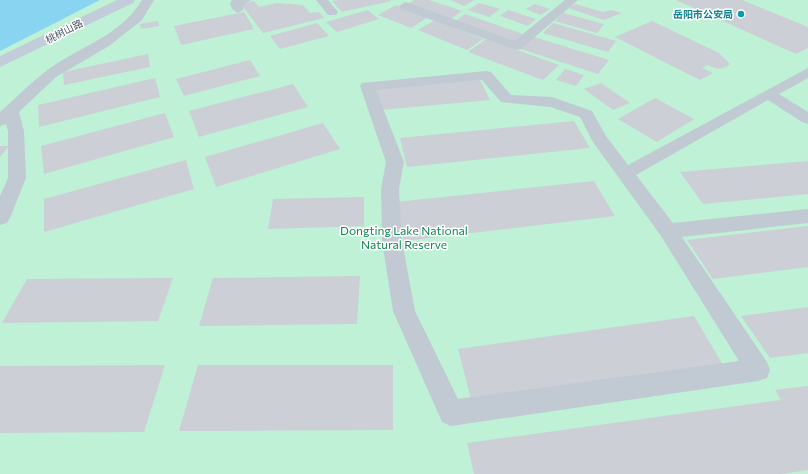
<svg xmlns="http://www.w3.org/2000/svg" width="808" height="474" font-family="Commissioner,'Noto Sans SC',sans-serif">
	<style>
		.green { fill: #bef1d5 }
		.water { fill: #89d4f0 }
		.building { fill: #cccfd6 }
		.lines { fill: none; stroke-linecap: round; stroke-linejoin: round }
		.street { fill: #c1cad3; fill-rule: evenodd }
		.secondary { fill: #c3ccda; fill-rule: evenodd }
		.culture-dot { fill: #0f9aa8; stroke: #fff; stroke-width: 1.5 }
		.labels { text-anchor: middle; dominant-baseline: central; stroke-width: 3; stroke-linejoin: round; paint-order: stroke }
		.far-culture-label { font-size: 10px; font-weight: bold; fill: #0d838f; stroke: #fff; text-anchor: end }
		.far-street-label { font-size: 10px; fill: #47525f; stroke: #fff }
		.park-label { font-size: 12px; fill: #138554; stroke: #fff }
	</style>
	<rect width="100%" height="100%" fill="#f3f1f0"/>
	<path class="green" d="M0,0H808V474H0Z"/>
	<path class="water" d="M0,0H100L0,51Z"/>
	<path class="building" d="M338,0H391V1L342,12L332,1Z
		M414,0H429L462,11L451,19L407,5Z
		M450,0H474L464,6Z
		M676,0H742L808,27V48L796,54Z
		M254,1L259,7L276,3L303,5L310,13L319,12L324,18L263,33L241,4Z
		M479,3L500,9L489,17L468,10Z
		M535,4L550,9L541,15L526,9Z
		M575,4L603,12L611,10L622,13L604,20L568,8Z
		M396,5L428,17L411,28L378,15Z
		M368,10L379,19L337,32L326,22Z
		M508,10L536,19L528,26L500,16Z
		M244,12L254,29L181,45L174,26Z
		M563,13L604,24L597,33L555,21Z
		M465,14L523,34L513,42L454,22Z
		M435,20L483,39L467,50L418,30Z
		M158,21L159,26L141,29L140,24Z
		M652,21L719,53L730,64L726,67L718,69L707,65L702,68L713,73L700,80L615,37Z
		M317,23L329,36L280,49L270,36Z
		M553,23L616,41L608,52L543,33Z
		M534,37L609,60L598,74L521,49Z
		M486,39L559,65L543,80L468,52Z
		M148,54L150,67L64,85L63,72Z
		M250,60L260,76L184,96L176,79Z
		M565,69L584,75L576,86L556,80Z
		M155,78L160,97L39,127L38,105Z
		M480,80L490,100L380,110L376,89Z
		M601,83L630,103L613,110L584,89Z
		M293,84L308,107L199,137L189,111Z
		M655,98L694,119L657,142L618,119Z
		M165,113L174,137L44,174L41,146Z
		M574,121L590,148L407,167L400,138Z
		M323,123L340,149L216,187L205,157Z
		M0,146H9L0,157Z
		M186,160L194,189L44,232V199Z
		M808,161V194L703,204L680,172Z
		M594,181L615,216L404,241L396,202Z
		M364,197V226L268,229L273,199Z
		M808,226V267L713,279L687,240Z
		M360,276L357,324L199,326L213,278Z
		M173,278L158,321L2,323L27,279Z
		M808,307V353L770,358L741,316Z
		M694,316L723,365L472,403L458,349Z
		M165,365L144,432L0,433V366Z
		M198,365H393V430L179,431Z
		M808,386V470L782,474H474L467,443L781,400L775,390Z"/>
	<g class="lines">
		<path class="street" d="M142,0H154L142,20L109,46L56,77L19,112L24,131L26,178L10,218L7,223L0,225V196L8,178V131L6,124L0,126V112C15,99 29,84 45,72C78,46 119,38 142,0Z
			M232,0H251L243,5L244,9L238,13L232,9L230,3Z
			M316,0H328L338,12L336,15H328Z
			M565,0H578L521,49L516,50L401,9L399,6L405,2L409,3L514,41Z
			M808,68V78L779,94L808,112V124L802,122L768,100L636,175L673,223L808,209V223L682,237L767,362L770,370L767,378L758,381L451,426L442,422L393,311L382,241L381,189L386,162L360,86L362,83L486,71L491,72L511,95L552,97L592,111L606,136L628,165ZM482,80L501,102L550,107L580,117L593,142L661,236L739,361L458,399L415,311L402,241L399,189L404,162L376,90Z"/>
		<path class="secondary" d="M117,0H135L133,3L0,67V56Z"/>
	</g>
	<circle class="culture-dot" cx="741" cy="14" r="4"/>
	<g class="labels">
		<g class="far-culture-label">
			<text x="733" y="14">岳阳市公安局</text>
		</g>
		<g class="far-street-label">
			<text transform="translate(64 31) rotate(-27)">桃树山路</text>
		</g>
		<g class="park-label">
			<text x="404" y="230">Dongting Lake National<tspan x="404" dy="14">Natural Reserve</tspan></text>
		</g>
	</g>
</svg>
